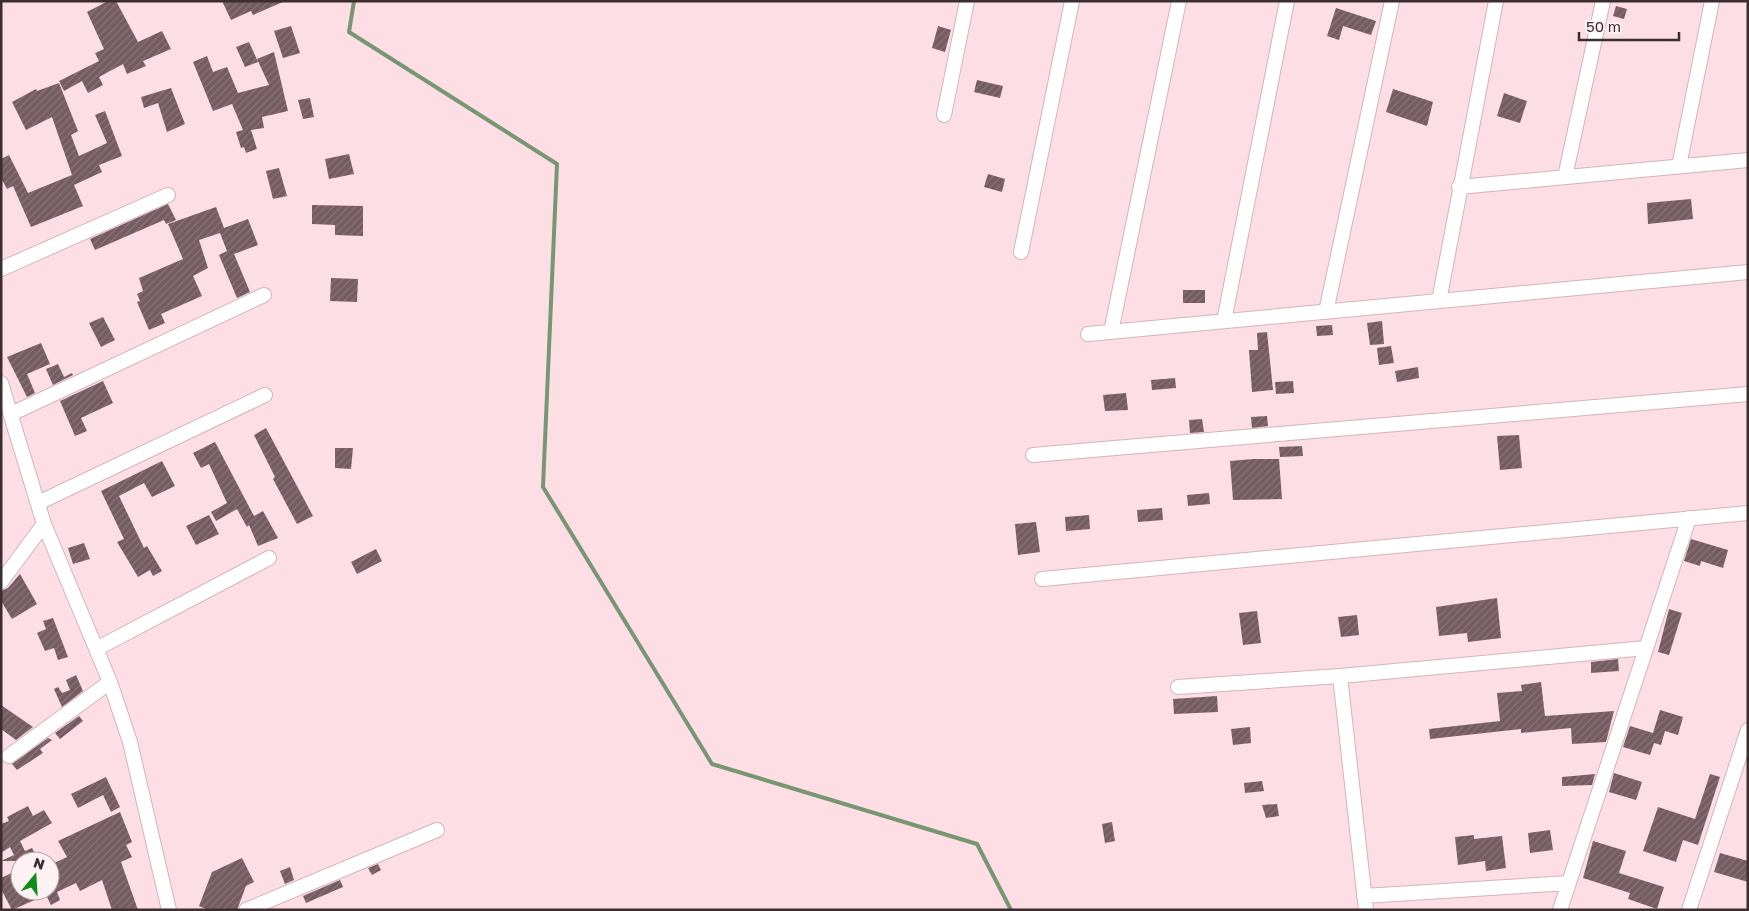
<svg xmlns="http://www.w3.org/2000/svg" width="1749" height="911" font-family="'Golos Text',sans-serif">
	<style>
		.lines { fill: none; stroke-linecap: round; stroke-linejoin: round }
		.stream { stroke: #769771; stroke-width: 4 }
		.building { fill: url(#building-hatch) }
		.minor-casing { stroke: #d2b4bb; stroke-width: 16 }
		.minor { stroke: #fff; stroke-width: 14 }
	</style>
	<defs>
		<pattern id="building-hatch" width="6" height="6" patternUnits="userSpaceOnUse" patternTransform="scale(1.25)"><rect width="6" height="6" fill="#755b62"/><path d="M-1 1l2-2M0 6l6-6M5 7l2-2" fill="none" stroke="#89747a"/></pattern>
	</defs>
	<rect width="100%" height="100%" fill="#fddee5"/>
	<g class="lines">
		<path class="stream" d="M354,1L349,32L557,164L543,487L712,764L977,844L1011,910"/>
	</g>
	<path class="building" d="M108,1H116L138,42L162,31L171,49L143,61L146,66L127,74L123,64L99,77L103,85L88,93L82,81L64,91L59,81L99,61L95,53L104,49L87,12Z
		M222,1H285L253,15L251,11L231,20Z
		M1616,6L1627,9L1624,19L1613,16Z
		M1336,8L1376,21L1371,35L1343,26L1339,40L1327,36Z
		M291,26L300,53L283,58L274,31Z
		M938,26L951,30L945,52L932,48Z
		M249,42L258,62L245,67L236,47Z
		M274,52L288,111L262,117L264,128L251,130L257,149L246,153L244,147L241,148L236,132L243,130L232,104L213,111L193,62L207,56L213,72L227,67L238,93L269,85L257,59Z
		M977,80L1003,86L1000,98L974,92Z
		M59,83L78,131L71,135L79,156L107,143L95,115L105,111L122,156L99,165L102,172L74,185L83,206L31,227L13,186L7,189L1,178V159L9,155L28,193L72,175L52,117L26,130L12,102L36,89L37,91Z
		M171,88L185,124L167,132L158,103L144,108L141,97Z
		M1393,89L1433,102L1427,126L1386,112Z
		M1504,93L1527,101L1520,123L1497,116Z
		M310,98L314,117L303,119L298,100Z
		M349,154L354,174L329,179L325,159Z
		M279,168L287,196L273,199L266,171Z
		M988,174L1005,179L1002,192L984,187Z
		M1691,199L1693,219L1648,224L1647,203Z
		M168,204L176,220L166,224L164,220L95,250L90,239Z
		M312,205L363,206V236L335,235V225L312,224Z
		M216,207L224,228L248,219L258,245L234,254L250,292L237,298L219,255L227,251L220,233L199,240L208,268L193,276L202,296L161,314L165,323L149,330L137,302L140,301L137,294L143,291L139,278L183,259L168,224Z
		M331,278L358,279L357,302L330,301Z
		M1183,290H1205V303H1183Z
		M103,317L115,340L101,347L89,323Z
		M1382,321L1384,344L1370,345L1367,323Z
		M1332,325L1333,335L1317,336L1316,326Z
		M1267,332L1273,390L1252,392L1249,350H1258L1257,333Z
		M41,343L50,364L27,374L35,393L27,397L7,357Z
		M1391,346L1394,363L1379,365L1377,348Z
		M58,364L64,377L72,373L73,375L53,385L46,369Z
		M1418,367L1419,378L1397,382L1395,371Z
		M1175,378L1176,388L1152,390L1151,380Z
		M103,381L113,403L81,418L87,431L75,436L60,401Z
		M1293,381L1294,393L1276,394L1275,382Z
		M1126,393L1128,410L1105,411L1103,395Z
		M1267,416L1268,426L1252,428L1251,417Z
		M1202,419L1204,432L1190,433L1189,420Z
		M266,428L313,516L297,524L273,479L275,477L254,435Z
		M1519,435L1522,468L1500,470L1497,436Z
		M215,442L254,516L263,511L278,538L258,546L249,525L247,527L237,509L216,521L211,512L227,503L209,464L201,468L193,453Z
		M1302,446L1303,456L1280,457L1279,447Z
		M335,448H353L351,469L335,468Z
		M1253,459H1279L1282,499L1233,500L1230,461Z
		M162,461L175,486L152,497L144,483L119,496L144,548L147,546L162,571L153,576L150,570L138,577L117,542L124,539L101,491Z
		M1209,493L1210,504L1188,506L1187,495Z
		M1162,508L1163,520L1138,522L1137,510Z
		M209,515L219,534L196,545L186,526Z
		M1089,515L1090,529L1066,531L1065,517Z
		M1036,522L1040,552L1018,555L1015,524Z
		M1691,539L1728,550L1723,568L1701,561L1700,566L1684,561Z
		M84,543L90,559L73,564L68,548Z
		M376,549L382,561L357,574L351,562Z
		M20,574L37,604L12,619L1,601V591L8,588Z
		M1497,598L1501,638L1468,642L1467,633L1439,636L1436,607Z
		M1669,609L1682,613L1669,655L1658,652Z
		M1257,611L1261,643L1243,645L1239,613Z
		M1357,615L1359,635L1341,637L1338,617Z
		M53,618L68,657L58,660L54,648L45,651L37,633L46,629L43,621Z
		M1618,659L1619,671L1591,673V662Z
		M76,675L83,691L62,707L54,689L58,687L62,693L70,690L66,680Z
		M1541,682L1545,716L1614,711L1606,742L1572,744L1571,728L1521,733V729L1430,739L1429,729L1500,721L1497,693L1522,691L1521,685Z
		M1217,696L1218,712L1174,714L1173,699Z
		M1,705L33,727L16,740L1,729Z
		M1660,710L1683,717L1678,735L1665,731L1661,745L1654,743L1650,755L1623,747L1630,726L1653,733Z
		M79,716L83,721L60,739L55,733Z
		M1250,727L1251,743L1233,745L1231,729Z
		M48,738L52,740L40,749L43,753L17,770L12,764Z
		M1614,773L1642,782L1636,800L1609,792Z
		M1595,774L1592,785L1562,786V777Z
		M1710,774L1720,777L1698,845L1683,840L1676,862L1643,851L1658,807L1695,819Z
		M106,777L120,807L111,812L103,795L78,808L71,794Z
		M1262,781L1264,791L1245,793L1244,783Z
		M1277,804L1279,816L1266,818L1262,805Z
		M28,806L33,816L44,810L52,823L20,841L25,851L32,848L39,861H1L14,855L10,847L1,853V824L9,821L7,817Z
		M120,812L132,842L126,845L132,857L121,862L138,910H112L102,880L80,891L76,883L57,892L60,900L51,905L46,895L12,910L1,889V878L20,869V891H50V865L67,857L58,841Z
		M1112,822L1115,841L1105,843L1102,824Z
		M1550,830L1553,850L1530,853L1528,833Z
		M1474,835V839L1502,836L1506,868L1486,871L1485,861L1458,865L1455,837Z
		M1593,841L1626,851L1619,873L1664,887L1657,909L1628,899L1630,893L1583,878Z
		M1720,853L1748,861V882L1714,872Z
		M242,858L254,882L246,886L237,910H208L199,906L212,872Z
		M378,864L381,870L372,875L368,868Z
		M290,867L294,880L285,884L280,871Z
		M340,880L343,887L306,903L303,896Z"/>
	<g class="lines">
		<g class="minor-casing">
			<path id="minor" d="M944,115L967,1
				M1679,166L1712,1
				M1565,177L1603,1
				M1459,187L1748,160
				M1021,252L1072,1
				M1,269L168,195
				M1439,301L1496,1
				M1326,312L1392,1
				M1224,321L1287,1
				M1111,332L1179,1
				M1088,334L1748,272
				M1,383L44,524L110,682L130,742L169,910
				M11,414L264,295
				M1033,455L1748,394
				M38,503L265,395
				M1042,579L1748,513
				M1,582L44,524
				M96,649L269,558
				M1340,676L1366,910
				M1178,687L1340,676L1646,648
				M9,756L110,682
				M1364,896L1569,883
				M246,910L437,830
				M1560,910L1689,518
				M1689,910L1748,730"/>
		</g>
		<use href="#minor" class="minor"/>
	</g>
	<rect width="1749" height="911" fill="none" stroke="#3a2e31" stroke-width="5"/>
	<g transform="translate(35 876) rotate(18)"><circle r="24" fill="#fef1f4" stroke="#b0a3a6"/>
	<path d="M0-4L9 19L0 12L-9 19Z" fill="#0e8d18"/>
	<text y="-8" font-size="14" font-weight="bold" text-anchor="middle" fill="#3a2e31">N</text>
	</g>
	<path d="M1579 32v8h100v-8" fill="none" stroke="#3a2e31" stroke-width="2.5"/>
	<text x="1586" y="32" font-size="15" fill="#3a2e31" stroke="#fef1f4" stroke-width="4" paint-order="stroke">50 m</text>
</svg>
